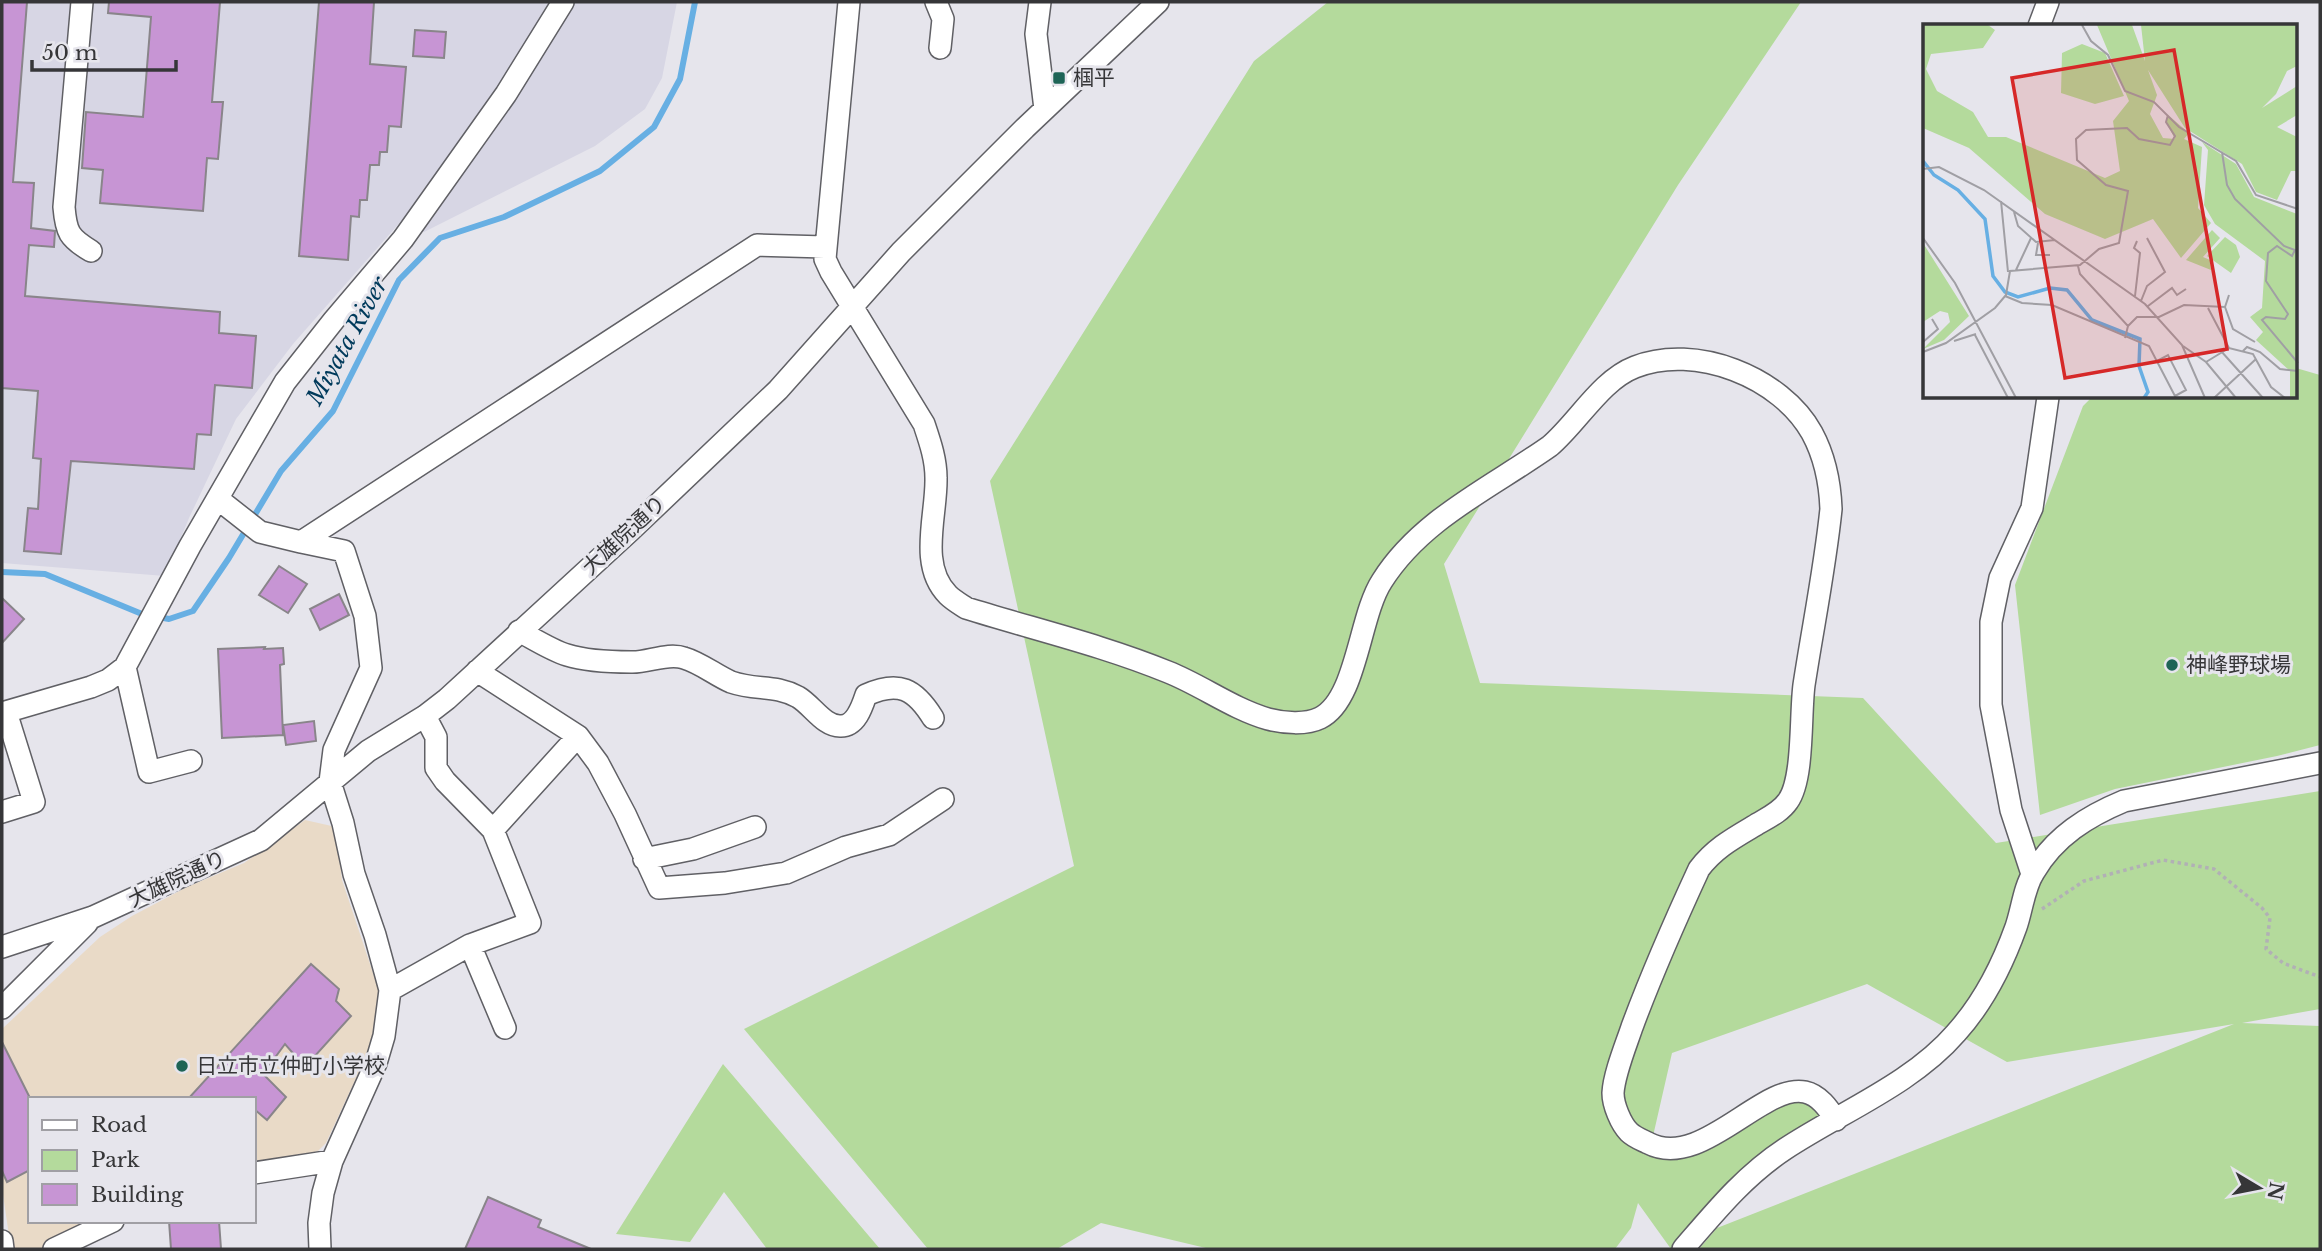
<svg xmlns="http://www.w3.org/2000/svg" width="2322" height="1251" font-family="'Libre Baskerville','Noto Sans JP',serif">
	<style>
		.built { fill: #d7d6e4 }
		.education { fill: #e9dac7 }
		.green { fill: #b4da9c }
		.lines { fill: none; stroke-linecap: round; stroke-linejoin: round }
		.stream { stroke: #67afe3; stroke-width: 6 }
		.building { fill: #c795d4; stroke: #89858a; stroke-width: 2 }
		.minor-casing { stroke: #606065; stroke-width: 24 }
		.path { stroke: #b1b0b5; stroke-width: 3.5; stroke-dasharray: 3.5 3.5; stroke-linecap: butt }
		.minor { stroke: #fff; stroke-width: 21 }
		.poi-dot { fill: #1e6456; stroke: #e6e5ec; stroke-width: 2.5 }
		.labels { text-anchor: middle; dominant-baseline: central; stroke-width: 6; stroke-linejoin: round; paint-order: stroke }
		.poi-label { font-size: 21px; fill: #363638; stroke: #e6e5ec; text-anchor: start }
		.street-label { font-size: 21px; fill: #363638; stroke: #e6e5ec }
		.water-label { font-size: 23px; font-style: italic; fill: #003a5b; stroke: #e6e5ec }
		.inset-river { fill: none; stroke: #67afe3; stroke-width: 3.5 }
		.inset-road { fill: none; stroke: #a09fa4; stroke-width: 2 }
		.view { fill: #d62828; fill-opacity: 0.15; stroke: #d62828; stroke-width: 3.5 }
		.inset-edge { fill: none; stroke: #363638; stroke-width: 3.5 }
	</style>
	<rect width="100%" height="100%" fill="#e6e5ec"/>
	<path class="built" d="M2,2H677L662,78L645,109L595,146L424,232L402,220L293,344L236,419L189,518L165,576L2,563Z"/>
	<path class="education" d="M305,820L336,827L342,880L379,991L377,1033L326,1143L318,1151L291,1160L254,1165V1099H30V1221H98L40,1249H11L2,1188V1029L100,937L132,916L187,887L244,863Z"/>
	<path class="green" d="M1328,2H1801L1678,185L1444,564L1480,683L1863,698L1996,843L2320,791V1009L2242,1023L2320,1026V1249H1699L1717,1228L2234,1024L2007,1062L1867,984L1672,1053L1648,1158L1652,1145L1670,1147L1789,1093L1836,1120L1787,1148L1683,1249H1671L1638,1203L1631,1228L1615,1249H1210L1101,1223L1057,1249H928L744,1029L1074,866L990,481L1254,61Z
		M2296,368L2320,375V745L2277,756L2115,789L2040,815L2015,585L2083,406L2092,397H2296Z
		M723,1064L880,1249H767L724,1192L690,1242L616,1234Z"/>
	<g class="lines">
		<path class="stream" d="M2,572L45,574L142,614L169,619L193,611L229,558L281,471L333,411L399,280L440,238L504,217L600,171L654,127L680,79L695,2"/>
	</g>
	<path class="building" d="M2,2H27L13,182L34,183L31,228L55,231L54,247L29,245L25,296L220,312L219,333L256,336L252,388L215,385L211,435L197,434L194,469L71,461L61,554L24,551L28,508L38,509L41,459L33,458L38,391L2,388Z
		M109,2H220L212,102H223L218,159L207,158L203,211L100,203L103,170L82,168L86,112L143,117L151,17L108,13Z
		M319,2H374L370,64L406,67L401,127L389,126L387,152H380L379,165H370L367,200H360L359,217L351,216L348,260L299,256Z
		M415,30L446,32L444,58L413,56Z
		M279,566L307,584L288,613L259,595Z
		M339,594L349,615L320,630L310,609Z
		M2,598L24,619L2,643Z
		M265,647L264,649L283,648L284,664L280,665L283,735L222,738L218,649Z
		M314,721L316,741L286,745L283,725Z
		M311,964L339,989L336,1001L351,1016L305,1067L285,1044L263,1074L286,1097L267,1120L254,1109V1099H188Z
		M2,1042L30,1098V1170L7,1182L2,1171Z
		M488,1197L541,1220L538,1227L591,1249H465Z
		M169,1221H219L221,1249H171Z"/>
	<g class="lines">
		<g class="minor-casing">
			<path id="minor" d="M82,2L64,207C66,232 69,238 91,251
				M849,2L825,259L831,272L924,424C930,442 936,459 936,478C937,515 918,565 948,595C953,600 960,604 966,608C1033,629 1102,645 1168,672C1201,685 1233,709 1268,719C1283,723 1306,725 1320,718C1357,700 1359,616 1382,581C1421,519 1492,487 1550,446C1578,422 1601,380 1635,367C1695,343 1781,377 1812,433C1825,457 1830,482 1831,509C1825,568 1813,626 1804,685C1800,715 1804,779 1788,801C1780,813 1765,819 1754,826C1732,839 1714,849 1699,869C1675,921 1652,973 1632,1027C1626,1045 1614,1074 1613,1093C1613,1105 1621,1124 1629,1132C1634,1137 1642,1140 1648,1143C1701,1171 1762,1083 1805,1092C1819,1095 1828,1108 1836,1120
				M936,2L943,19L940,48
				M1040,2L1036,34L1045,109
				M2039,26L2048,2
				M218,499L260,532L301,542L757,245L825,247
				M301,542L344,551L365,616L371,668L334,750L330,782L343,823L354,874L375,935L390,990L384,1036L376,1063L332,1161L323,1193L319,1223L320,1249
				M519,631C534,639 551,650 567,655C586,661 611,662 631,662C647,663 668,652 684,658C701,663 715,675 731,682C757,691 774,684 798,697C812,705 824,727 841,726C856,726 862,707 866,695C899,680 915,689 933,718
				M125,667L149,772L191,761
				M477,671L578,736L598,763L625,814L659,888L725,883L786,873L846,847L889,835L943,799
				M2,713L91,687L108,680L125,667L190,546L285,382L334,320L403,239L506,94L563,2
				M425,716L436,737V768L445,781L493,830L530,923L470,945L505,1028
				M2,812L34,802L6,712
				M493,830L578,736
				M644,859L693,849L755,827
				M2032,874L2011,810L1991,705V622L2000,578L2032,508L2048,397
				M2,947L93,917L261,840L368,751L425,716L447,699L631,530L778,390L901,252L1025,128L1158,2
				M390,990L470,945
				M2,1008L87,923
				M254,1173L332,1161
				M2,1241L3,1249
				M54,1249L113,1221
				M1683,1249C1715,1212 1744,1176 1785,1149C1841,1112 1912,1084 1956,1033C1984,1002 2002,966 2016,927C2022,910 2024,887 2034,872C2055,836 2088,816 2124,801L2320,763"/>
		</g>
		<path class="path" d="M2042,909L2084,881L2163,860L2214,869L2262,908L2270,918L2266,949L2283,963L2320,977"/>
		<use href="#minor" class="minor"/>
	</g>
	<g class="poi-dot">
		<rect x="1052" y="71" width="14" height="14" rx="3.5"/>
		<circle cx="2172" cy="665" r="7"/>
		<circle cx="182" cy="1066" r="7"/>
	</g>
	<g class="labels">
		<g class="poi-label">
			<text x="1073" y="78">椢平</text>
			<text x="2186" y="665">神峰野球場</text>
			<text x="196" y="1066">日立市立仲町小学校</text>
		</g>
		<g class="street-label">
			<text transform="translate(624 535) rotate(-43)">大雄院通り</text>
			<text transform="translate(177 879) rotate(-25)">大雄院通り</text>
		</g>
		<g class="water-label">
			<text transform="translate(347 341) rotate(-61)">Miyata River</text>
		</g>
	</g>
	<g transform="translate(1923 24)">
		<rect width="374" height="374" fill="#e6e5ec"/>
		<path d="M0,1H65L72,6L60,24L8,30L3,45L14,67L50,88L65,113H83L182,154L197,147L190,97L206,77L174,1H209L222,37L218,1H374V42L364,47L353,70L339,84L374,62V91L354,103L374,113V147H368L354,176L333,168L319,140L262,104L225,46L234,71L227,90L240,114L252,115L243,98L245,91L266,109L261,115L279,123L275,184L288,199L258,234L230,195L182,215L122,190L46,124L0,104ZM159,20L182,29L201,72L172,80L138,69L139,29ZM279,118L313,140L331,173L374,190V374H367V347L333,316L340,308L327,293L339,284L342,237L292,200L281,181L285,126ZM289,206L297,214L280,233L287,236L288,246L263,236ZM302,213L313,221L317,233L308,249L284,232ZM0,219L46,292L21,316L0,325L27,298L25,289L17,287L0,298Z" fill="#b4da9c"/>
		<path class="inset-river" d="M0,137L11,151L35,166L62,195L70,252L82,268L95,273L127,264L144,266L169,296L217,315L216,342L225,368L221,374"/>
		<path class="inset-road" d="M159,1L168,17L185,31L202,67L231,78L256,103L313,137L333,171L375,185M299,128L304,161L312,175L361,222L372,226L369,232L354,222L345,229L343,257L365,290L362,295L343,293L339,296L375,339M0,145L16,143L61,166L222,280L259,321L282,374M78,177L85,248M91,188L95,202L113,218L132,216M0,214L32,259L93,374M115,219L113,231H127M155,242L157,250L205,302L202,314M93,246L108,214M82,272L99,279L129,281L226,322L253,374M212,272L217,229L211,224L214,217M218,277L224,262L242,248L224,214M225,282L249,264L254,271L263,265M302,283L310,305L332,318M285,284L306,324M205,302L214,293H236L261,281L302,283L306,271M52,311L85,374M31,317L53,310M0,318L15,305L9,295M260,322L283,338L313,374M298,327L340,374M320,327L324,323L337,328L357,345L375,347M0,328L23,319L72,284L83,271L87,247L157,241L176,225L196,219L205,167L183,161L154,136L153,115L163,106L204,104L216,115L247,121L252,112L243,98L245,91M234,337L245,331L263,366L252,372M283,338L306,324L330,330L348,363L362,374M291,374L333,335"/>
		<path class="view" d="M251,26L304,325L142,354L89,54Z"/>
		<rect width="374" height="374" class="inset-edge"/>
	</g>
	<rect width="2322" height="1251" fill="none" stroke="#363638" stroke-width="7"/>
	<rect x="28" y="1097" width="228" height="126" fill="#e6e5ec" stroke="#a09fa4" stroke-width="2"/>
	<rect x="42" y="1120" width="35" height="10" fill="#ffffff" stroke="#a09fa4" stroke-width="2"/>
	<text x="91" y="1132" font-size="21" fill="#363638">Road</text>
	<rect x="42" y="1150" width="35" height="21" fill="#b4da9c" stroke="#a09fa4" stroke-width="2"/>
	<text x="91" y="1167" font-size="21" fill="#363638">Park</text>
	<rect x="42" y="1184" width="35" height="21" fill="#c795d4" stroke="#a09fa4" stroke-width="2"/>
	<text x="91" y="1202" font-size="21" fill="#363638">Building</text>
	<g transform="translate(2259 1188) rotate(100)" stroke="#e6e5ec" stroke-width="5" paint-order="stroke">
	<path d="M0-5L12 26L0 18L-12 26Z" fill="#363638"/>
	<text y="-10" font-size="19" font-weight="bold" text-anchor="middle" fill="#363638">N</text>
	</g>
	<path d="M32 60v10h144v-10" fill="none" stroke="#363638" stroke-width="3.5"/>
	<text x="42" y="60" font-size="21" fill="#363638" stroke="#e6e5ec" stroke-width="5" paint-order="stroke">50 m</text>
</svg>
